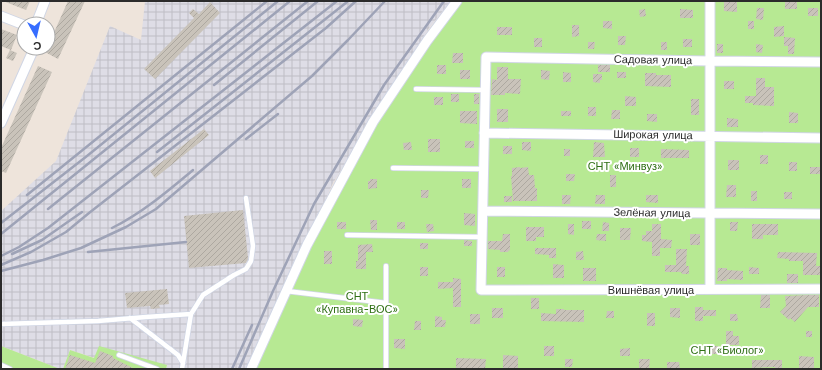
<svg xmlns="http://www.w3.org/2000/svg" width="822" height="370" font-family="'Work Sans',sans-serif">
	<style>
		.industrial { fill: url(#industrial-grid) }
		.park { fill: #b7e993 }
		.building { fill: url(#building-hatch) }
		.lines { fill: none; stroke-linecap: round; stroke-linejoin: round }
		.lane-casing { stroke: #d0d6e5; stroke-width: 6 }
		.street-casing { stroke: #d0d6e5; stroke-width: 11 }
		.lane { stroke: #fff; stroke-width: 4.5 }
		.street { stroke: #fff; stroke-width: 9 }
		.rail { stroke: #9ea3b7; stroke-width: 2.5 }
		.labels { text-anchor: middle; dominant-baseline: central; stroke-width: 4; stroke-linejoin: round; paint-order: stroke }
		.street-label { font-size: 11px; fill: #2b2b2b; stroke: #fff }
		.park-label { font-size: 11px; fill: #2e6f14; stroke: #fff }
	</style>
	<defs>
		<pattern id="industrial-grid" width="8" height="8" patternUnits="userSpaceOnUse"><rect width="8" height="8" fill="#dedde6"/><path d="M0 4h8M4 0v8" fill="none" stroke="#bfbec5"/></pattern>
		<pattern id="building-hatch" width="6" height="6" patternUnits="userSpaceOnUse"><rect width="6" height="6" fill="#c9c3ba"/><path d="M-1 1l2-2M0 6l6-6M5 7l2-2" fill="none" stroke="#ada8a0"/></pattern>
	</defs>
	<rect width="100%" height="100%" fill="#eee4db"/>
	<path class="industrial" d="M145,1H451L429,28L333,183L248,369H166L167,365L95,358L70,350L63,369H60L1,346V211L56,161L110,26L141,40Z"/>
	<path class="park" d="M457,1H821V369H251L307,245L373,122Z
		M1,346L60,369H1Z
		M99,346L167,365L166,369H63L70,350L94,358Z"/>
	<path class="building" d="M3,1H30L26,10Z
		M68,1H85L58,59L45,52L47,48H48V46Z
		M724,1H737V12L724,11Z
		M785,1H797V9H785Z
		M210,2L220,13L155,79L144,69L194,18L189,13L193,9L199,14Z
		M757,8H764L763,20L756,19Z
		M808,8H818V16H808Z
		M645,9L646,16L640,17L639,10Z
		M680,9L693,10V18H680Z
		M603,21H612V29L603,28Z
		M748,21H754V29H748Z
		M572,25H579V36L572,37Z
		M784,26V36L774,37V27Z
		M497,27H512V35H497Z
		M1,29L17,35L11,50L1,46Z
		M618,36H626L625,45H618Z
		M784,37L795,38L794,54H788V46H784Z
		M534,38H542V47H534Z
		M683,39H692V47H683Z
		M588,42H595L594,49H588Z
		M661,42H667V50H661Z
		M717,44H723V53H717Z
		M756,44L763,45L762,53L756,52Z
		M10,50L17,53L13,61L6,58Z
		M453,53H463V63H452Z
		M437,65H446V74H437Z
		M598,65H610V72H598Z
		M38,66L52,72L6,173L1,171V148Z
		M497,67H508V79H521L520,94L505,93V95H491L492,79L497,80Z
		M460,70H470V79H460Z
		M541,70L550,71L549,80L541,79Z
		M563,72L571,73V82H563Z
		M617,72H626V78H617Z
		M645,73H656V75H671V87L645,86Z
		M593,74H602V80H600V83L593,82Z
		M756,78H765V87H774V106L753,105V103H745V96H756Z
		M724,81H734V89H724Z
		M451,94H459V102H451Z
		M474,94H479V104H474Z
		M625,96L636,97V106H625Z
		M434,97H443V105H434Z
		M691,99H699V115H691Z
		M588,107H596V116H588Z
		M497,109H508V122H497Z
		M612,110H620V119H611Z
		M460,111H477V124L460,123Z
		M561,111H571V116H561Z
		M789,112L798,113V123H789Z
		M647,114H657V122L647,121Z
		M727,118L738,119V127H727Z
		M204,129L209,135L155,178L150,171Z
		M428,139H440V152H428Z
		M465,141H474V148H465Z
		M411,142L412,150H404L403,143Z
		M522,142H531V151L522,150Z
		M594,142L604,143L605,157H593Z
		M503,146H512V154H503Z
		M630,148H639V157H630Z
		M564,149H570V156H564Z
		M661,149L689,150V158H661Z
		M760,155H768V164H760Z
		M728,160H739V170H728Z
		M789,162H797V171H789Z
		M642,166H651V173H642Z
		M520,167V168L528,167L529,175H534L535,188H537V201H513L511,176H512V168Z
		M810,167H821V174H810Z
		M566,174H575L574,181H566Z
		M610,175H616V187H610Z
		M370,179H377V188L368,189V181H370Z
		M462,179H471V188H462Z
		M727,185H736V197H726Z
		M421,190H429L428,198H421Z
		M751,191H757V201H751Z
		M784,192H792V199H784Z
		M562,195H571L570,204H562Z
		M596,195H605V204H595Z
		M646,195H658V203L646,202Z
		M504,196H512V202H504Z
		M243,210L248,258L246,263L189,268L184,216Z
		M464,213L475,214V226L464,225Z
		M370,220H377V230H371Z
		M582,221H591V229H582Z
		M337,222H346V229H337Z
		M397,222H405V229H397Z
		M603,222L609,223V231H602Z
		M730,222H738L737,231H730Z
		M426,224H433L434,231L427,232Z
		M568,224H574V235L568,234Z
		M652,224H661V239L672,240L671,248H660V256H652V242L642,241V235H646V231H652Z
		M752,224H778V235H763V239H752Z
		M526,227H544V237H536V241H526Z
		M620,228H631L630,240H620Z
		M503,234H510V251L509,250L508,252H500V250L488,249V241H502Z
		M597,234H606V241L596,240Z
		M690,234H700V245H690Z
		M464,240L472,241V246H464Z
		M420,243H428V249H420Z
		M372,244L373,252H366V269H356V261H358V245Z
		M535,248H556V258H549V255L535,254Z
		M676,249H687L686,266H689V274H682L681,272H665V265H676Z
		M324,251H332V264H324Z
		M583,251L584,260H576V252Z
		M778,252L817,253L816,266H821V275H803V261H789V259L777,258Z
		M553,264L564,265V278H553Z
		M420,267H428V276H420Z
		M497,267H505V277H497Z
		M749,267L759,268V274H749Z
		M583,268H596V281H583Z
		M718,268H727V270L743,271V280L727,279V281H717Z
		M787,274H798V283H787Z
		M453,278L461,279V307H453V288L438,289V282H453Z
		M167,289L169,304L159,305L160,308L151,309L150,306L127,308L125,293Z
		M761,295H770V308H760Z
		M806,295H819V307H808L795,322L790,318L789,320L780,312L786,306L785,296Z
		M531,298H539V309H531Z
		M695,307H703V310H716V316H703V321H695Z
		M492,308H503V318H492Z
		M670,308H680V318L670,317Z
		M556,309H564V310H584V322L541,321V313L556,314Z
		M607,311H614V318H606Z
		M647,313H655V326H647Z
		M470,314H480V324H470Z
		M730,314H737L738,321H730Z
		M435,316L442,317V320H446L445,327H435Z
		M353,319L363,320L362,327L353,326Z
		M415,321H421V330H414Z
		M726,331H733V336H739V345H726Z
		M806,331H812V337H806Z
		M394,339H405V349L394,348Z
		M544,346H554V356H544Z
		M710,346H718V354H710Z
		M630,348V356H620V349Z
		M100,351L113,356V358L135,369H65L70,355L95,363Z
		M503,355L518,356V369H503Z
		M799,356L814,357V369H799Z
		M456,358L486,359L485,369L456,368Z
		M565,359H573L572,367H565Z
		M639,359H650L649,369H639Z
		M752,360H782V369H775V367L752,368Z
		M667,362H679L680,369H667Z"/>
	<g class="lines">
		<g class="lane-casing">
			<path id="lane" d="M416,89L485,90
				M393,168L484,169
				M347,235L482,237
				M386,266V369
				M286,291L386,303
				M130,318L178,355L183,363
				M1,324L98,321L146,317L191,314
				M119,355L157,369
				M1,365L10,369
				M182,369L191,314L203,295L234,275L246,269L251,261L253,246L246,198"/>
		</g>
		<g class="street-casing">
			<path id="street" d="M1,16L24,25
				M36,24L45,1
				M821,62L710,61L486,57L481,290L821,289
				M1,123L32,53V48
				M484,133L821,138
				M483,211L821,214
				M710,289V1
				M251,369L307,245L373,122L427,41L457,1"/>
		</g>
		<use href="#lane" class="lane"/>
		<use href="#street" class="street"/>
		<path class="rail" d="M214,85L318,1
			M246,139L278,114
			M157,152L347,2
			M27,195L267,1
			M48,209L308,1
			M1,223L87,156L278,1
			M112,228C142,213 168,191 193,170
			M1,234L290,1
			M88,252L186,242
			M12,254L42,240L82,212
			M1,256L19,247L48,228L337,1
			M1,265L31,252L66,232L89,213L326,28L356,1
			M1,271L43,260L81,248L126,227L156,209L312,76L348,40L385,1
			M232,369L252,325
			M239,369L273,291L314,204L384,85L444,1"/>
	</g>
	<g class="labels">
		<g class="street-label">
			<text transform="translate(653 60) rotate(1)">Садовая улица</text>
			<text transform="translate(653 135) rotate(1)">Широкая улица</text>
			<text transform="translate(652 213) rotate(1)">Зелёная улица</text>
			<text x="651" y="290">Вишнёвая улица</text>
		</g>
		<g class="park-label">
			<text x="625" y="166">СНТ «Минвуз»</text>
			<text x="357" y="296">СНТ<tspan x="357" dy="13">«Купавна-ВОС»</tspan></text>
			<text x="727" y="350">СНТ «Биолог»</text>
		</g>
	</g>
	<rect width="822" height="370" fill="none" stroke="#2b2b2b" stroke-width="4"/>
	<g transform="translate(36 36) rotate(172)"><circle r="19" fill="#ffffff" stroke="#aaaaaa"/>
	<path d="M0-3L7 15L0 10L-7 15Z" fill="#376dff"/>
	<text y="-6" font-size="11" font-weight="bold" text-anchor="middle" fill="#2b2b2b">С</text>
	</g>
</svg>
